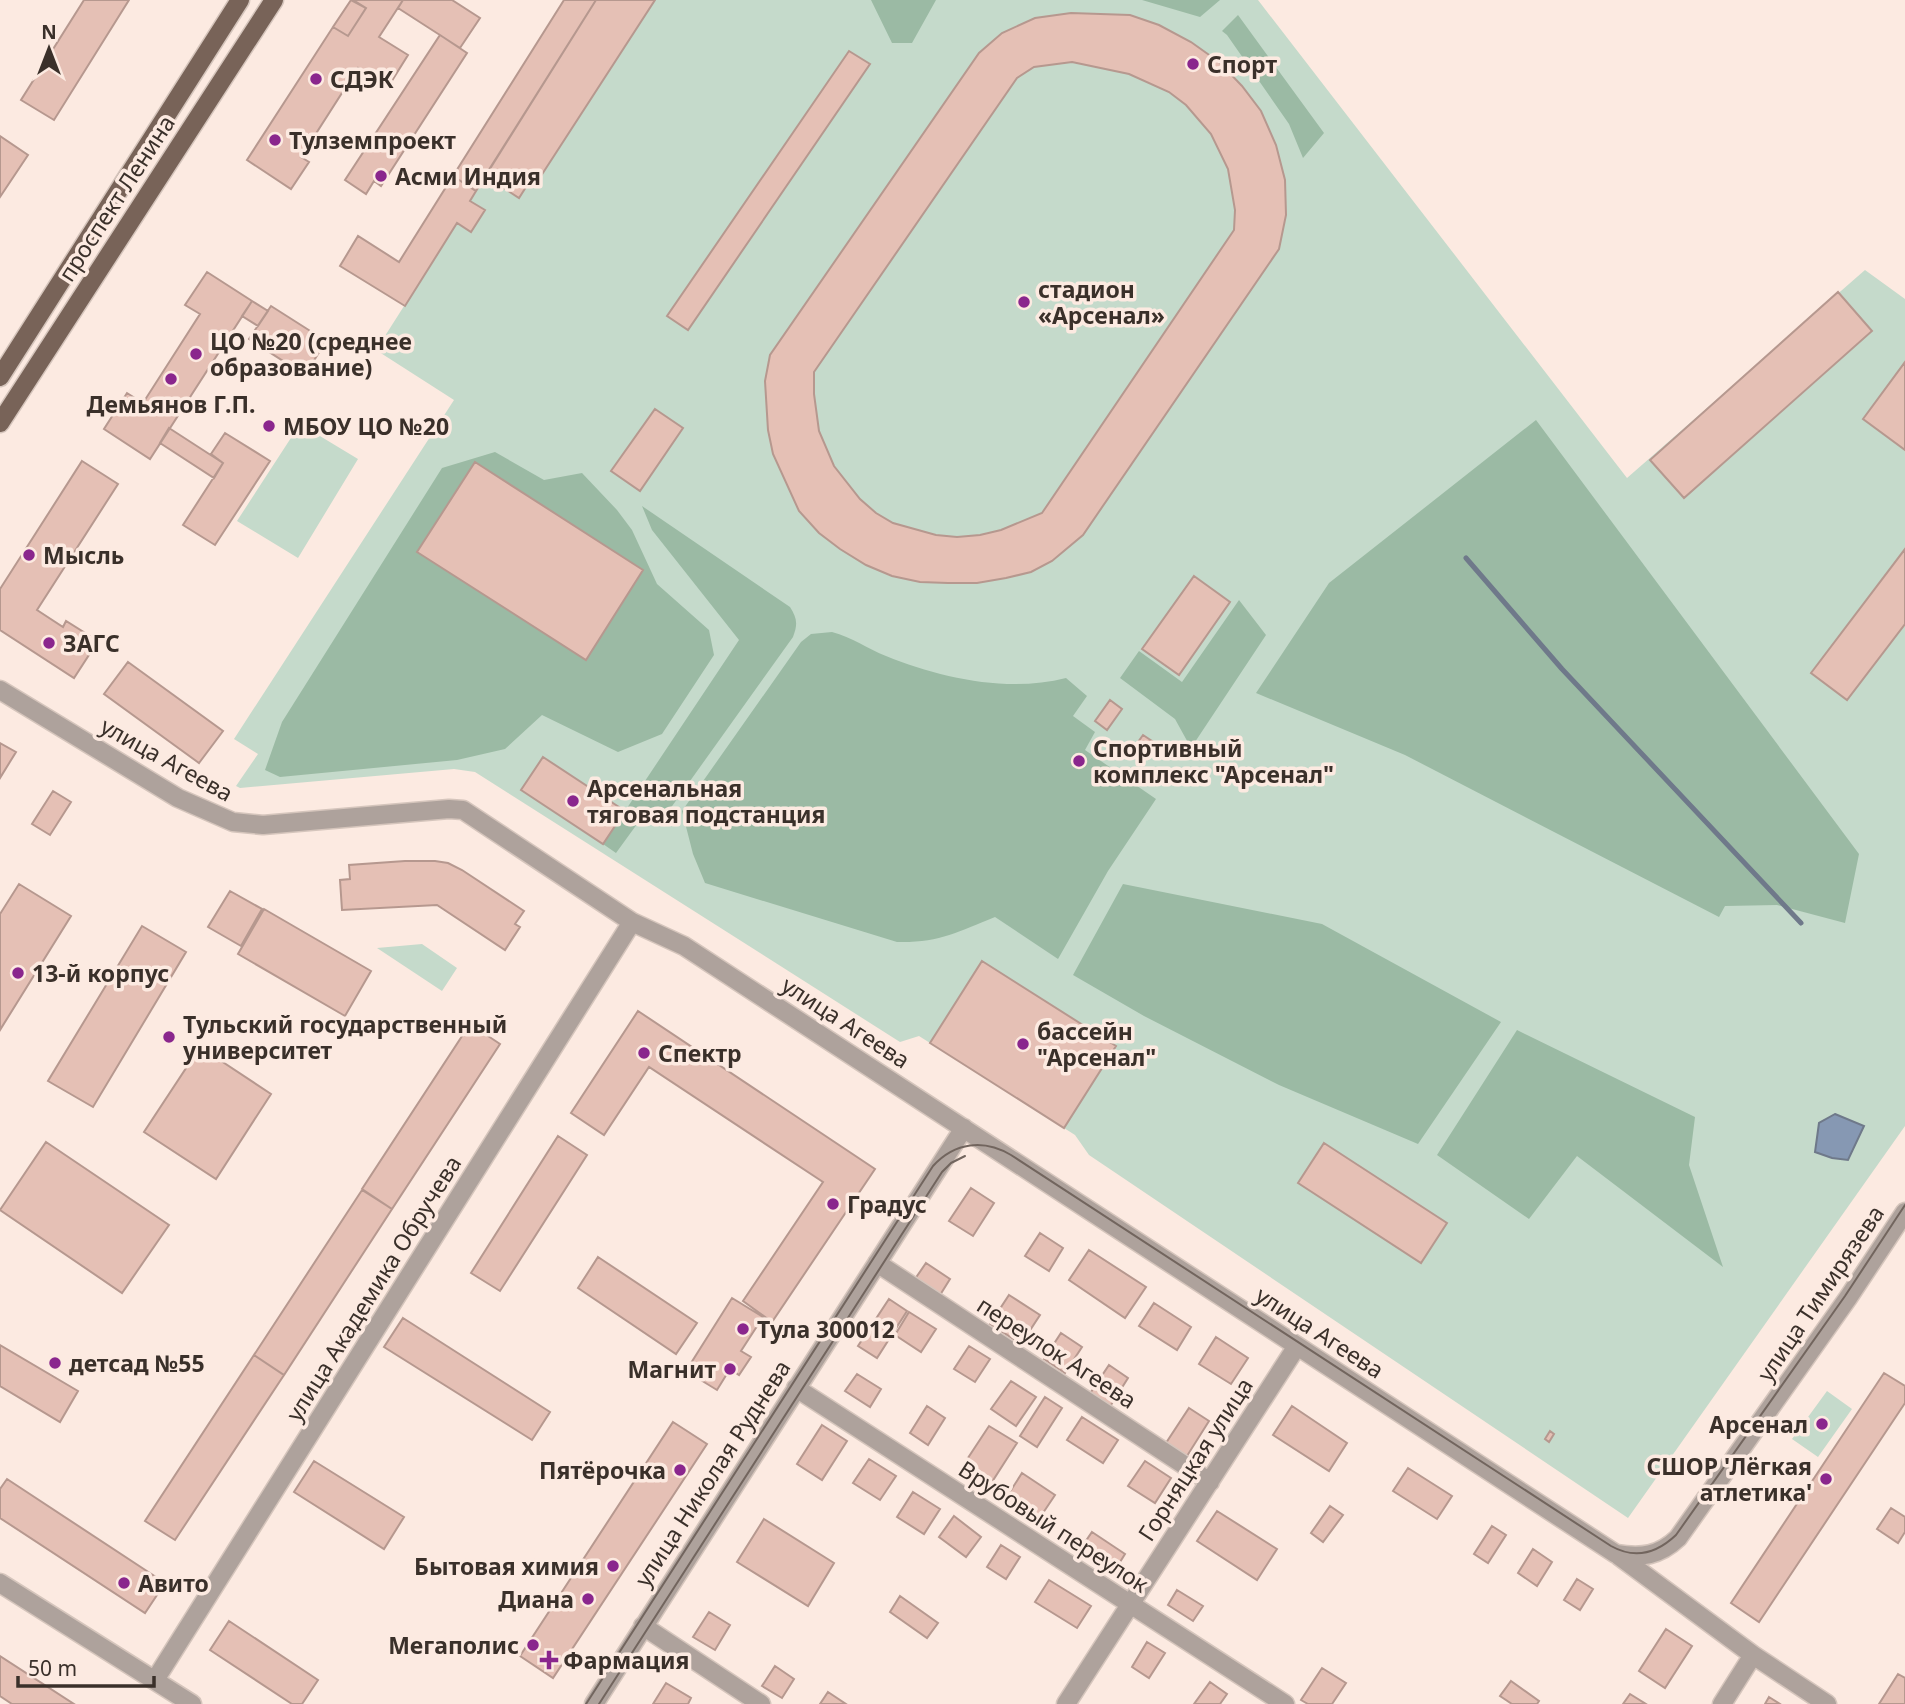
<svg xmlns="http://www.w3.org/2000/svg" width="1905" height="1704" font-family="'Noto Sans',sans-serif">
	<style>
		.green { fill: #c5dacb }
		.forest { fill: #9bbaa4 }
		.water { fill: #8698b3; stroke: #6f798a; stroke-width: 2 }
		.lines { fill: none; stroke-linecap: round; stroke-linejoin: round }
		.stream { stroke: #6f798a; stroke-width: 5 }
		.building { fill: #e5c0b5; stroke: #b6988f; stroke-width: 2; fill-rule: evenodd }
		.minor-casing { stroke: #d5c5bc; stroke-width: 21 }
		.major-casing { stroke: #d5c5bc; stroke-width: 21 }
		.minor { stroke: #aea29c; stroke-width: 18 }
		.major { stroke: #786358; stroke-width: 18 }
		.tram { stroke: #72655e; stroke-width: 2 }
		.poi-dot { fill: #8a268d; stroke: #fceae1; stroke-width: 2.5 }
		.labels { text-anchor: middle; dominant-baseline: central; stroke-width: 7; stroke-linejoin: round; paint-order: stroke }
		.poi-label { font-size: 23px; font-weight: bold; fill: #3a302a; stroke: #fceae1; text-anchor: start }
		.street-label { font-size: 23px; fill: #3a302a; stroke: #fceae1 }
	</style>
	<rect width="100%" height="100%" fill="#fceae1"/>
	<path class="green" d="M655,0H1258L1627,478L1865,270L1905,299V1126L1628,1518L1089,1155L1075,1135L1064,1128L919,1036L900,1042L475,772L454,769L240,788L236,786L258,754L234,739L454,400L376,350L457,223L471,232L485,210L470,201L485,176L519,198L533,176L539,179Z
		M300,424L358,459L298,558L237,521Z
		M422,944L457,968L442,991L377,948Z
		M1827,1391L1852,1409L1818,1457L1792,1439Z"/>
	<path class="forest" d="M871,0H936L912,43H892Z
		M1142,0H1220L1200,17Z
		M1238,15L1324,133L1303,158L1289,124L1227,35L1222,31Z
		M1536,420L1859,854L1845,923L1777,905L1725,906L1719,917L1405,755L1256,693L1329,583Z
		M495,452L544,480L582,473L617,510L632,530L657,584L709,630L714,655L662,734L618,752L542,715L505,749L457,760L280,777L265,770L282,722L442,468Z
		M642,506L790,607C797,618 798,624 793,637L670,809L661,814L640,820L616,853L603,844L739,640L652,530Z
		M1239,600L1266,635L1191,748L1175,719L1120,678L1139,651L1182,682Z
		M832,632C852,637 868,649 886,656C940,678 1008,693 1066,678L1087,696L1073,716L1095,732L1085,750L1156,799L1108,871L1058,959L995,917C957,932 939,943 897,942L705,883L693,854L682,811L801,642L811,634Z
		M1123,884L1322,924L1501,1022L1418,1144L1279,1085L1144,1016L1073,975Z
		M1517,1030L1695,1117L1689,1165L1723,1267L1577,1156L1529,1219L1437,1155Z"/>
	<path class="water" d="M1835,1114L1864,1126L1848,1160L1832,1158L1815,1152L1819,1123Z"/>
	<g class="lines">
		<path class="stream" d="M1466,558L1562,669L1801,923"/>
	</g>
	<path class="building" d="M84,0H129L54,120L21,100Z
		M351,0L366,8L348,36L333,27Z
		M353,0H403L379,37L408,55L388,87L358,68L301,157L309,162L291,189L247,160L333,27L348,36L366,8Z
		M403,0H452L480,18L460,48L398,8Z
		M564,0H596L476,191L453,176Z
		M596,0H655L539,179L533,176L519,198L485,176Z
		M1071,13L1130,15L1159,25L1191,42L1219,62L1242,86L1261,111L1276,145L1285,180L1286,215L1279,249L1083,535L1052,561L1031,572L1006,578L977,583H948L920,582L892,576L866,565L840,549L819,533L799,511L773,454L768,430L765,381L770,355L979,53L1002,33L1035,18ZM1072,62L1129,74L1169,92L1186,105L1211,134L1228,169L1235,210L1234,230L1042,513L1001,530L980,535L957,537L936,535L893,523L876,513L860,499L834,466L819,431L814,394V372L1017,78L1034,67Z
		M440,35L467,53L381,186L374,181L366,194L345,180Z
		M849,51L870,64L688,330L667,316Z
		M0,136L28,155L0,197Z
		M453,176L476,191L470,201L485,210L471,232L457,223L405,306L340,266L358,236L399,262Z
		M207,272L252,301L150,459L104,429L127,393L143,403L200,314L185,305Z
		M1838,292L1872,331L1684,498L1650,460Z
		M252,301L268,311L258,326L242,316Z
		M271,306L326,341L305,375L249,339Z
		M1905,362V450L1863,419Z
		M655,409L683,428L640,491L611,471Z
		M169,428L223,463L214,478L160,443Z
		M225,433L270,461L215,545L183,525L223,463L211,454Z
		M82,461L118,484L37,610L63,627L66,621L98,641L74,678L0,630V589Z
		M475,462L643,570L586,660L417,552Z
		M1905,549V624L1847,700L1811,673Z
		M1194,576L1230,602L1179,675L1142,649Z
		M128,662L223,731L199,763L104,694Z
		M1110,700L1122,709L1107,730L1095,721Z
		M1143,735L1158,745L1148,759L1133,749Z
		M0,743L16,752L0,778Z
		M543,757L625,811L603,844L521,790Z
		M53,791L71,802L50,835L32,824Z
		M405,861H435L448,863L462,870L524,911L515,924L520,927L505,950L437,905L342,910L340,880L350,879L349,865Z
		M19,884L71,916L0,1030V914Z
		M230,891L262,909L241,946L208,927Z
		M264,909L371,971L345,1016L238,954Z
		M142,926L186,952L93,1107L48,1081Z
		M982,961L1116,1046L1064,1128L930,1043Z
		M638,1011L875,1169L772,1322L743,1301L823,1182L649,1067L604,1135L571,1113Z
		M470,1024L500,1044L392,1209L362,1189Z
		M200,1047L271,1094L216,1179L144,1132Z
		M558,1136L587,1155L500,1291L471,1273Z
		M46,1142L169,1225L122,1293L0,1210Z
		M1324,1143L1447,1223L1421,1263L1298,1183Z
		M971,1188L994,1203L973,1236L949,1221Z
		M362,1190L392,1209L284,1375L254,1355Z
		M1040,1233L1063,1248L1049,1271L1025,1256Z
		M1089,1250L1146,1287L1125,1318L1069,1280Z
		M598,1257L697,1323L676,1354L578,1288Z
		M926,1263L950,1279L940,1295L915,1279Z
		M1009,1295L1040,1315L1021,1344L990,1324Z
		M732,1298L763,1317L741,1351L751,1357L739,1375L730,1369L717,1390L686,1371Z
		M889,1299L907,1311L877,1358L858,1346Z
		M1154,1303L1191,1327L1177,1350L1139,1326Z
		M909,1312L936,1329L921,1352L895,1335Z
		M403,1318L550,1412L532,1440L384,1347Z
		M1061,1333L1082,1347L1065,1373L1044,1359Z
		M1216,1337L1248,1358L1231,1384L1199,1364Z
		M0,1345L78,1391L60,1422L0,1386Z
		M969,1346L990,1359L975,1382L954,1369Z
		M254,1355L284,1375L175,1540L145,1521Z
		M1109,1365L1128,1378L1109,1408L1089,1395Z
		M1884,1373L1905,1386V1403L1759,1622L1731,1603Z
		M857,1374L881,1389L870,1407L845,1391Z
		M1011,1381L1036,1397L1016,1426L991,1409Z
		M1045,1397L1062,1408L1037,1447L1020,1436Z
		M927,1406L945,1418L928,1445L910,1433Z
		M1292,1406L1347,1443L1329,1471L1273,1435Z
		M1189,1408L1209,1421L1187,1456L1166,1443Z
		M1082,1417L1118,1440L1103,1463L1067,1440Z
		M673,1422L707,1444L553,1678L520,1656Z
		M822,1425L847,1441L822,1480L797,1464Z
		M989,1426L1017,1443L990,1485L962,1467Z
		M1550,1431L1554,1434L1549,1442L1545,1439Z
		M869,1459L896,1476L880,1500L853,1483Z
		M314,1461L404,1517L384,1549L294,1492Z
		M1145,1461L1171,1478L1155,1503L1128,1486Z
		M1408,1468L1452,1496L1437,1519L1393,1491Z
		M1022,1473L1055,1495L1039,1519L1006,1498Z
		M7,1479L165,1583L145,1613L0,1518V1489Z
		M913,1492L940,1509L924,1534L897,1517Z
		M1330,1506L1343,1515L1323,1542L1311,1533Z
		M1891,1508L1905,1517V1532L1898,1543L1877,1529Z
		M1217,1511L1277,1549L1257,1580L1197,1541Z
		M954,1516L981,1537L966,1557L939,1537Z
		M764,1519L834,1563L808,1606L737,1562Z
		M1492,1526L1506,1535L1488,1563L1474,1554Z
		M1092,1532L1125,1554L1115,1570L1081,1548Z
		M1001,1545L1020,1557L1006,1579L987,1567Z
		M1533,1549L1552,1562L1537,1586L1518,1573Z
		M1577,1579L1593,1589L1580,1610L1564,1600Z
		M1049,1580L1091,1606L1077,1628L1035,1602Z
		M1177,1590L1203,1606L1193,1621L1168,1605Z
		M900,1596L938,1623L927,1638L890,1612Z
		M709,1612L730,1625L715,1650L693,1637Z
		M229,1621L318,1680L302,1704H292L210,1650Z
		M1666,1629L1692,1646L1665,1688L1639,1671Z
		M1147,1642L1165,1653L1149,1678L1132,1667Z
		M0,1656L74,1704H12L0,1696Z
		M775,1666L794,1679L782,1698L762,1686Z
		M1322,1668L1346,1683L1332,1704H1308L1301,1700Z
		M1898,1674L1905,1678V1704H1879Z
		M1511,1681L1539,1701L1537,1704H1512L1500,1696Z
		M1210,1682L1227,1694L1220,1704H1194Z
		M666,1683L691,1698L688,1704H653Z
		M828,1692L846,1704H820Z
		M1630,1694L1646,1704H1623Z
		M1769,1697L1780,1704H1765Z"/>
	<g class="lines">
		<g class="minor-casing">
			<path id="minor" d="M0,690L178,798L233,822L263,825L449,809L463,810L632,922L684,946L1616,1554C1642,1558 1659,1556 1678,1538L1848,1298L1905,1212
				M877,1263L1210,1482
				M796,1388L1285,1704
				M1619,1556L1753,1655L1827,1704
				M0,1583L192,1704
				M643,1626L761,1704
				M155,1680L632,922
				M594,1704L964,1128
				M1066,1704L1297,1346
				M1722,1704L1753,1655"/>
		</g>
		<g class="major-casing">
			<path id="major" d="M0,377L240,0
				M0,423L274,0"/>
		</g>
		<use href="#minor" class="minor"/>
		<use href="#major" class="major"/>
		<path class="tram" d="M586,1704L933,1166C955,1142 984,1139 1011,1155L1611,1546C1636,1560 1657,1553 1676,1535L1845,1296L1905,1205
			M599,1704L942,1172L951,1163L965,1156"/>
	</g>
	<g class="poi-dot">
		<circle cx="1193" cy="64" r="7"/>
		<circle cx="316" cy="79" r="7"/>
		<circle cx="275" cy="140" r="7"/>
		<circle cx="381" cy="176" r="7"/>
		<circle cx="1024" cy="302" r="7"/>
		<circle cx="196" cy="354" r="7"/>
		<circle cx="171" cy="379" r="7"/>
		<circle cx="269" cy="426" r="7"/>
		<circle cx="29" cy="555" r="7"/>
		<circle cx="49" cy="643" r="7"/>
		<circle cx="1079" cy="761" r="7"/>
		<circle cx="573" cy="801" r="7"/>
		<circle cx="18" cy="973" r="7"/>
		<circle cx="169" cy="1037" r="7"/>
		<circle cx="1023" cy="1044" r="7"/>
		<circle cx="644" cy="1053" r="7"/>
		<circle cx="833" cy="1204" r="7"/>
		<circle cx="743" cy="1329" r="7"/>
		<circle cx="55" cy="1363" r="7"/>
		<circle cx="730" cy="1369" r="7"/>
		<circle cx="1822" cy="1424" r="7"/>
		<circle cx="680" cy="1470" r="7"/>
		<circle cx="1826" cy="1479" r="7"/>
		<circle cx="613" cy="1566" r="7"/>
		<circle cx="124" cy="1583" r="7"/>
		<circle cx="588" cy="1599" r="7"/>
		<circle cx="533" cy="1645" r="7"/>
		<path d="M545.5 1649.5h7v7h7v7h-7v7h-7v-7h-7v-7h7z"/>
	</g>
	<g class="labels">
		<g class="poi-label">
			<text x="1207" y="64">Спорт</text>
			<text x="330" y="79">СДЭК</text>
			<text x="289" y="140">Тулземпроект</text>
			<text x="395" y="176">Асми Индия</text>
			<text x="1038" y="289">стадион<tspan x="1038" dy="26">«Арсенал»</tspan></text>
			<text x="210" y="341">ЦО №20 (среднее<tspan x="210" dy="26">образование)</tspan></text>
			<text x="171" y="404" text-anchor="middle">Демьянов Г.П.</text>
			<text x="283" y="426">МБОУ ЦО №20</text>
			<text x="43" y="555">Мысль</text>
			<text x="63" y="643">ЗАГС</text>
			<text x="1093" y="748">Спортивный<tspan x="1093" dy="26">комплекс "Арсенал"</tspan></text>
			<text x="587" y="788">Арсенальная<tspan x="587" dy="26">тяговая подстанция</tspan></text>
			<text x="32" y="973">13-й корпус</text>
			<text x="183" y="1024">Тульский государственный<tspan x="183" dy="26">университет</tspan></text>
			<text x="1037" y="1031">бассейн<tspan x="1037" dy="26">"Арсенал"</tspan></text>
			<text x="658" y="1053">Спектр</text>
			<text x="847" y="1204">Градус</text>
			<text x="757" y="1329">Тула 300012</text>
			<text x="69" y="1363">детсад №55</text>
			<text x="716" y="1369" text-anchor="end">Магнит</text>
			<text x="1808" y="1424" text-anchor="end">Арсенал</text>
			<text x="1812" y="1466" text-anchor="end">СШОР 'Лёгкая<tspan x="1812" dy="26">атлетика'</tspan></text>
			<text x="666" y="1470" text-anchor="end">Пятёрочка</text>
			<text x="599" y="1566" text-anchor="end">Бытовая химия</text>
			<text x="138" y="1583">Авито</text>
			<text x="574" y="1599" text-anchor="end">Диана</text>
			<text x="519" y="1645" text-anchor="end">Мегаполис</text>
			<text x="563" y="1660">Фармация</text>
		</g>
		<g class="street-label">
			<text transform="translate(116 198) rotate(-57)">проспект Ленина</text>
			<text transform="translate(167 759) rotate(29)">улица Агеева</text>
			<text transform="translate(846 1022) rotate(33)">улица Агеева</text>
			<text transform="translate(373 1288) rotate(-58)">улица Академика Обручева</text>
			<text transform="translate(1820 1293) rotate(-56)">улица Тимирязева</text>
			<text transform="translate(1320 1332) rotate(33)">улица Агеева</text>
			<text transform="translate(1057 1352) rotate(33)">переулок Агеева</text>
			<text transform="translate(1195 1459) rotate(-57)">Горняцкая улица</text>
			<text transform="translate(712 1473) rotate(-57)">улица Николая Руднева</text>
			<text transform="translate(1054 1526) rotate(33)">Врубовый переулок</text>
		</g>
	</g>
	<g transform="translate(49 49)" stroke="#fceae1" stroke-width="5" paint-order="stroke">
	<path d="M0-5L12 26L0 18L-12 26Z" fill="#3a302a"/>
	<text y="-10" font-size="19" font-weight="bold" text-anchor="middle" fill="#3a302a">N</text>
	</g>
	<path d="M18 1676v10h136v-10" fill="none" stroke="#3a302a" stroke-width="3.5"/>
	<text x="28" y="1676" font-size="21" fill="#3a302a" stroke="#fceae1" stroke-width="5" paint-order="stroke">50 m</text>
</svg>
